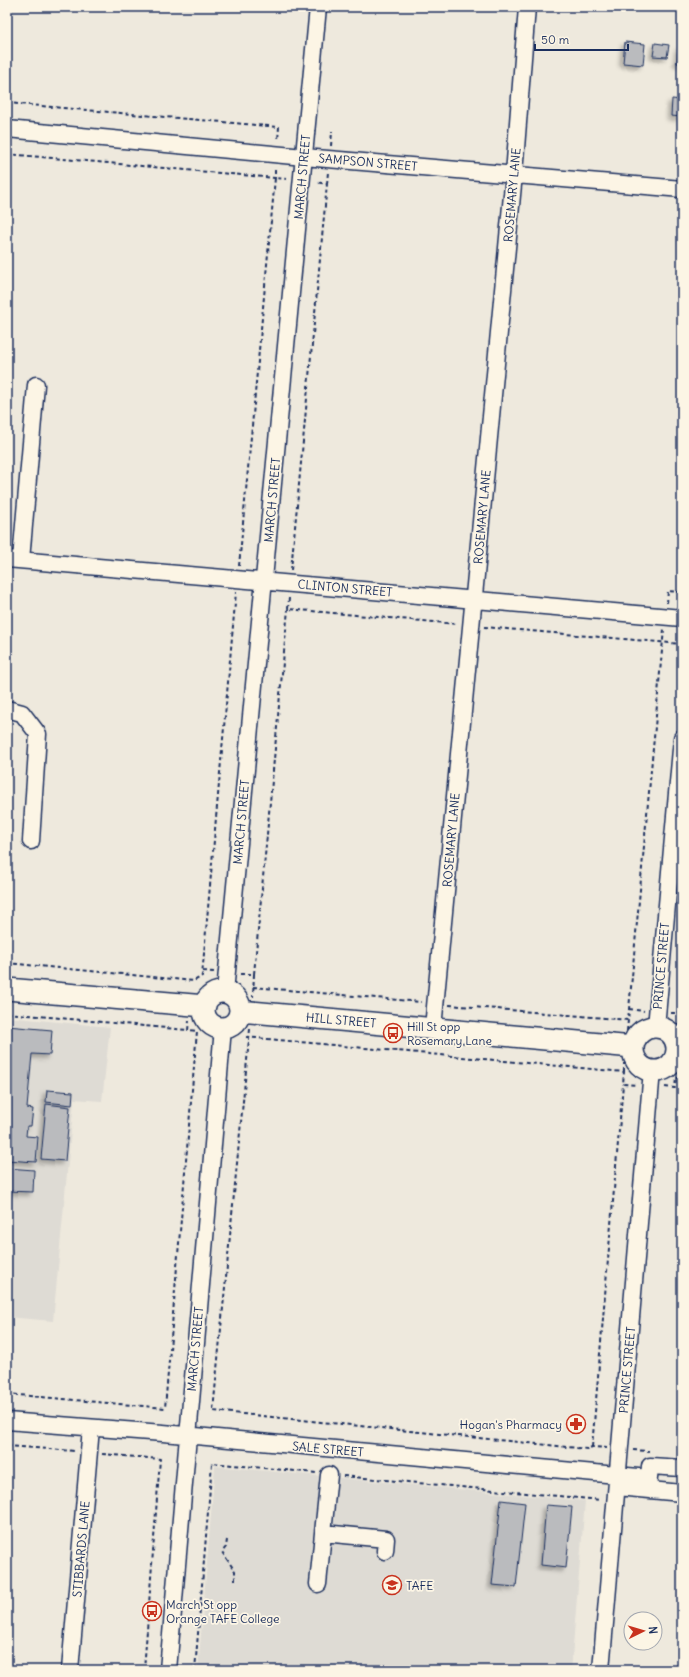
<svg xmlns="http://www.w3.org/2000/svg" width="689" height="1677" font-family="Delius,sans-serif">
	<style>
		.built { fill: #dedbd4 }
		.building { fill: #babbbe; stroke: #1b2f5e; filter: url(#shadow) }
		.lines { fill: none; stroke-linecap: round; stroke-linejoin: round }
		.minor-casing { stroke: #1b2f5e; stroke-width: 19 }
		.major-casing { stroke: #1b2f5e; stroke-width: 24 }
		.path { stroke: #1b2f5e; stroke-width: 2; stroke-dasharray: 4 3; stroke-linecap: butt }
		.minor { stroke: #fcf5e5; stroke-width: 16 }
		.major { stroke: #fcf5e5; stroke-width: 21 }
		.labels { text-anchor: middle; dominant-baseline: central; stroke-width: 3.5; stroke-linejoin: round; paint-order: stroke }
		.street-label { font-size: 12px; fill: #1b2f5e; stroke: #fcf5e5 }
		.poi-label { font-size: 12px; fill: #1b2f5e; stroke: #fcf5e5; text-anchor: start }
	</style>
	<defs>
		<filter id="shadow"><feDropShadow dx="-3.5" dy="3.5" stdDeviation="2" flood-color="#0004"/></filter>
	</defs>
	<rect width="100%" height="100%" fill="#eee9dd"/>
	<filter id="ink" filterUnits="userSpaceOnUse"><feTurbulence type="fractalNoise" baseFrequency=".025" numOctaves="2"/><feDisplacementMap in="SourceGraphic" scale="8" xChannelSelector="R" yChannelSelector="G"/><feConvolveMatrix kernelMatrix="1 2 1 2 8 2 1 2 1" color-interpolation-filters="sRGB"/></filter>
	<g filter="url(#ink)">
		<path class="built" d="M7,1017L110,1027L102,1101L74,1099L53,1321L7,1317Z
			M215,1466L585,1501L571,1670H198Z"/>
		<path class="building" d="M625,42L645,44L643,65L623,63Z
			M655,43L669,45L667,57L653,56Z
			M679,47H682V64L677,63Z
			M672,99L682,100V117L671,116Z
			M7,1026L52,1030L50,1055L32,1054L27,1108L33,1109L31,1126H27L26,1136L38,1137L36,1162L7,1160Z
			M47,1090L73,1092L72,1105L46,1102Z
			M46,1104L70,1107L65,1161L41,1159Z
			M7,1168L34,1170L33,1192L7,1191Z
			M501,1500L525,1503L516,1587L492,1585Z
			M546,1505L572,1507L566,1568L541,1565Z"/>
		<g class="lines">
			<g class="minor-casing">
				<path id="minor" d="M7,129L304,157L682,189
					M7,559L682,618
					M21,560L36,385
					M7,709L22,713L38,734L31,841
					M225,992L318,7
					M656,1027L682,738
					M433,1028L514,174L527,7
					M7,1421L163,1433L649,1478
					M329,1475L323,1533L386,1539L385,1551
					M617,1487L682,1493
					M648,1489L650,1466L682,1468
					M318,1584L323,1533
					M70,1670L91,1428
					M168,1670L223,1028
					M601,1670L652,1070"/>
			</g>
			<g class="major-casing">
				<path id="major" d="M7,989L205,1006
					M204 1010a18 18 0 1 1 36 0a18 18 0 1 1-36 0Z
					M240,1011L633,1047
					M633 1049a22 22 0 1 1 44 0a22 22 0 1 1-44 0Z"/>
			</g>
			<path class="path" d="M7,103L279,127L278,140
				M331,146L332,131
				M7,154L275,178V169
				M327,184L328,172
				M239,566L275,178L287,179
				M291,570L327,184L316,182
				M289,598L288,609L457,624
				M667,603L668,591L682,592
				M484,627L682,644
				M7,963L194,981L202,976L236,592
				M203,971L214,972
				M240,974H254L253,997
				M254,974L288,609
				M253,987L421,1002
				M449,1005L628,1020
				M629,1009L644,1011
				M7,1013L187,1030
				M671,1013H681L680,1027H682
				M681,1013L682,1007
				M250,1029L213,1411L587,1449L592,1447L607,1448
				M627,1031L664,629
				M246,1037L624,1072L623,1084L636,1085
				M624,1072V1063
				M665,1087L675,1088L676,1078H682
				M7,1394L165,1408L197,1031L188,1030L189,1021
				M7,1446L75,1451
				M592,1447L623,1084
				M633,1450L649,1451
				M102,1454L160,1459L144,1670
				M343,1476L601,1500
				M227,1540L226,1547L222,1552L235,1571V1580
				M195,1670L212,1463L316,1473"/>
			<use href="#minor" class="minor"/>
			<use href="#major" class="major"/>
		</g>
	</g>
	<defs>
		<g id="bus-ring" transform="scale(1)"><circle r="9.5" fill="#fcf5e5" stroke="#c8321e" stroke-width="1.5"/><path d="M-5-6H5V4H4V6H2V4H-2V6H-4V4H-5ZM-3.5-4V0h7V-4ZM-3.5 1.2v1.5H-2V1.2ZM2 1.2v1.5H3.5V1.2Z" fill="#c8321e"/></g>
		<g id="pharmacy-ring" transform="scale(1)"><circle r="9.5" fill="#fcf5e5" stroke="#c8321e" stroke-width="1.5"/><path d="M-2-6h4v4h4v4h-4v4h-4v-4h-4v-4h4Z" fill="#c8321e"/></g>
		<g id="university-ring" transform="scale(1)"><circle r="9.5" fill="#fcf5e5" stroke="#c8321e" stroke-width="1.5"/><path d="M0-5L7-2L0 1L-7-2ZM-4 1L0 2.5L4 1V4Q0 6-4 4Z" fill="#c8321e"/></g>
	</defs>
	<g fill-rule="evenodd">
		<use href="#bus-ring" x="393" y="1033"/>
		<use href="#pharmacy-ring" x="576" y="1424"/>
		<use href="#university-ring" x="392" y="1585"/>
		<use href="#bus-ring" x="152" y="1611"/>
	</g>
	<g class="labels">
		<g class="street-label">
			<text transform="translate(368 162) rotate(5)">SAMPSON STREET</text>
			<text transform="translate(302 177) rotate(-85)">MARCH STREET</text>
			<text transform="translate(512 195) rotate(-85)">ROSEMARY LANE</text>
			<text transform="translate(272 500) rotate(-85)">MARCH STREET</text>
			<text transform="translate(482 517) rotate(-85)">ROSEMARY LANE</text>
			<text transform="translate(345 588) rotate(5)">CLINTON STREET</text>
			<text transform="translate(241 822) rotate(-85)">MARCH STREET</text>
			<text transform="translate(451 840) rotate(-85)">ROSEMARY LANE</text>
			<text transform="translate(661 966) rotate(-85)">PRINCE STREET</text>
			<text transform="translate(341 1020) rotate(5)">HILL STREET</text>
			<text transform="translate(195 1349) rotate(-85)">MARCH STREET</text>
			<text transform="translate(627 1370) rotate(-85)">PRINCE STREET</text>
			<text transform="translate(328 1449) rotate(5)">SALE STREET</text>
			<text transform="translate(81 1549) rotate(-85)">STIBBARDS LANE</text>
		</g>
		<g class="poi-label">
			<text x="407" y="1026">Hill St opp<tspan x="407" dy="14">Rosemary Lane</tspan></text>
			<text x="562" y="1424" text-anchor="end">Hogan's Pharmacy</text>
			<text x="406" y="1585">TAFE</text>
			<text x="166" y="1604">March St opp<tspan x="166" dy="14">Orange TAFE College</tspan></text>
		</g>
	</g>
	<rect width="689" height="1677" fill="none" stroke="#fcf5e5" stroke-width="24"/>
	<rect x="12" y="12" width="665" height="1653" fill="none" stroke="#1b2f5e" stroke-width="1.5" filter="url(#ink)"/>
	<g transform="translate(643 1631) rotate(85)"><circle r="19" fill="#fcf5e5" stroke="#a2a6af"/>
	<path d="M0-3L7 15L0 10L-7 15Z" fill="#c8321e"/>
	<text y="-6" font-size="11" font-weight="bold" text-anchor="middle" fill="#1b2f5e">N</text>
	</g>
	<path d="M535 44v6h93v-6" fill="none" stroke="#1b2f5e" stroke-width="2"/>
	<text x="541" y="44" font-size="12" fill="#1b2f5e" stroke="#fcf5e5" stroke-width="3" paint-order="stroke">50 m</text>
</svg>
